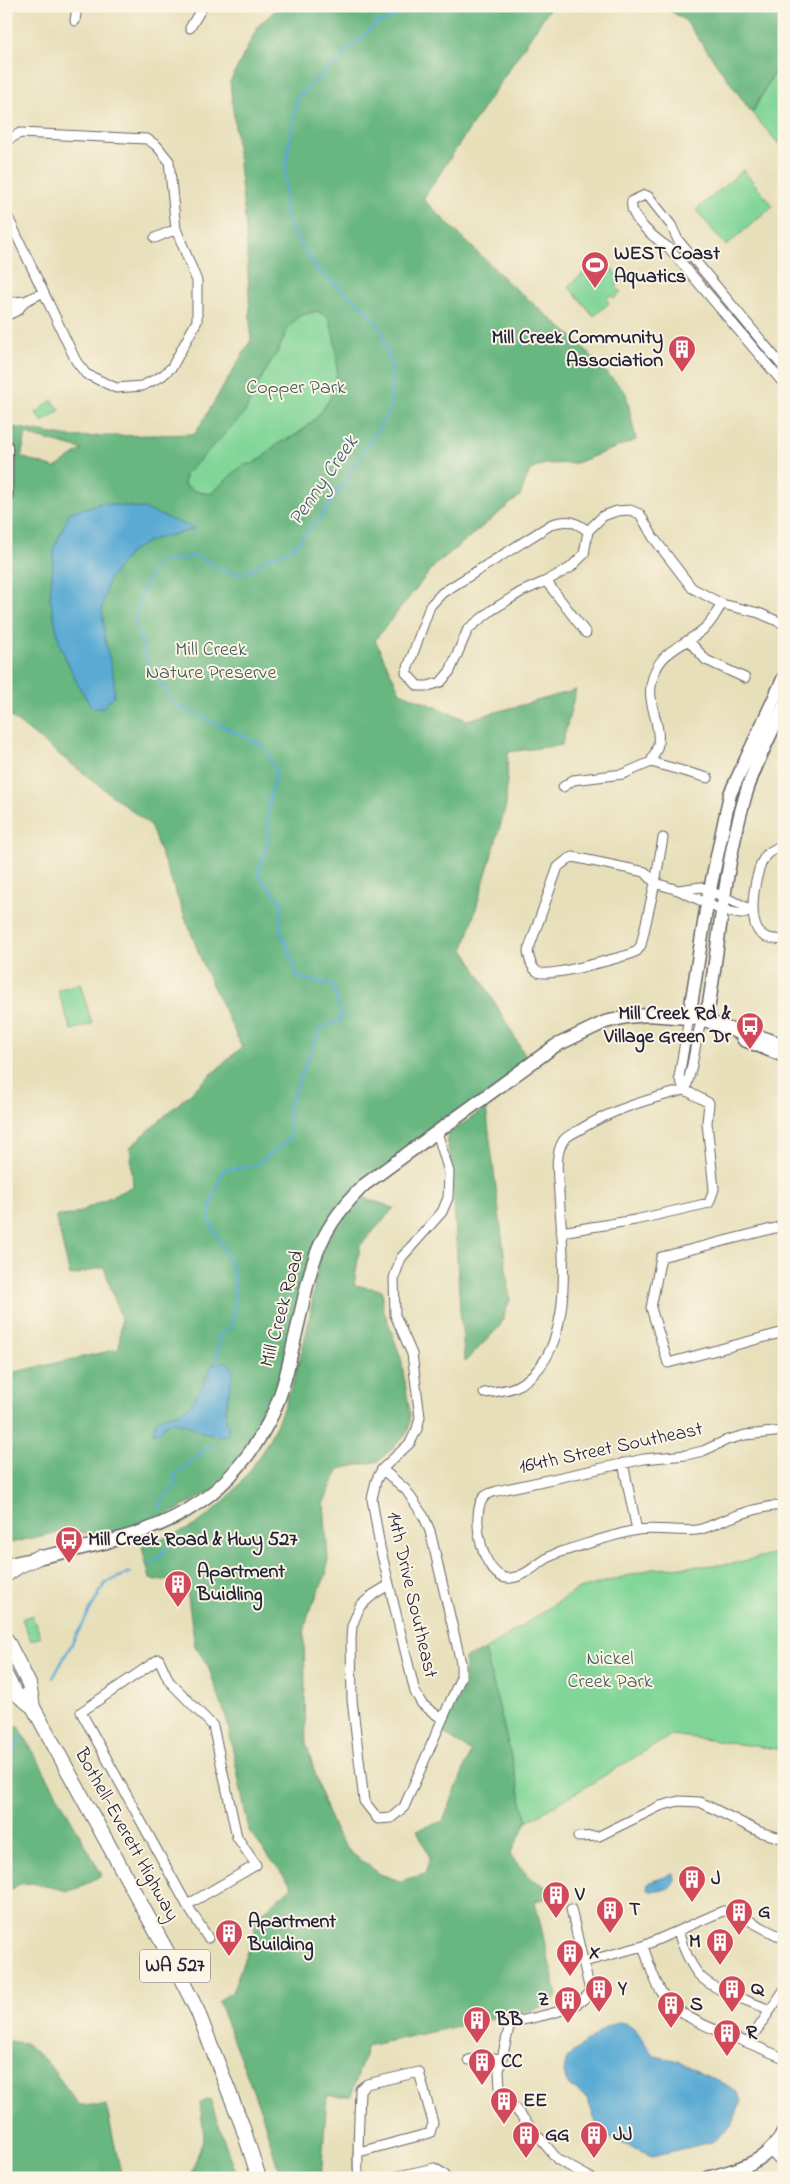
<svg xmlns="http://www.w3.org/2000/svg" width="790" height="2184" font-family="'Indie Flower',sans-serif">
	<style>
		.green { fill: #81d598; stroke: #527c6a }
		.forest { fill: #68b680; stroke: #456c5e; fill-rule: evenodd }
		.water { fill: #5aaad4; stroke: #3e6688 }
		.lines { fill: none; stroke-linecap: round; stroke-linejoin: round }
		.stream { stroke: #5aaad4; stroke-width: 2.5 }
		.street-casing { stroke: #676467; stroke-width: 11 }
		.secondary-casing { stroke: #676467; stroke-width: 15 }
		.primary-casing { stroke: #676467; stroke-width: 16 }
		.street { stroke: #fff; stroke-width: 9 }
		.secondary { stroke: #fff; stroke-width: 12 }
		.primary { stroke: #fff; stroke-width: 14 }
		.labels { text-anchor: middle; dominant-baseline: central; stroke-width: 4; stroke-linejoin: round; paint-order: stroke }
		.shield { fill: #fcf5e5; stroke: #63616e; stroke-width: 1 }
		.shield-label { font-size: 19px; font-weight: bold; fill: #22223b }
		.poi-label { font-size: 20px; font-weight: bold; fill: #22223b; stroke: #fcf5e5; text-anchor: start }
		.park-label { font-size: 20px; fill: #3e5857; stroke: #fcf5e5 }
		.street-label { font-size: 20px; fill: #22223b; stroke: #fcf5e5 }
		.water-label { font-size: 21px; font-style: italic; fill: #385878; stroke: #fcf5e5 }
	</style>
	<rect width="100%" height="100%" fill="#fcf5e5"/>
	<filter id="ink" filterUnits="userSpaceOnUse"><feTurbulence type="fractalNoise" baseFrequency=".02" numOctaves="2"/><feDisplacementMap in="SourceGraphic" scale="10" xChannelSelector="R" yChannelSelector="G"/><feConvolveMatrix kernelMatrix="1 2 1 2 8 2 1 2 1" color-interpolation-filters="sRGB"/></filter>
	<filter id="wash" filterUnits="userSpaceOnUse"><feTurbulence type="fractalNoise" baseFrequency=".0096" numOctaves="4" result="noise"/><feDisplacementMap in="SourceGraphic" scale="20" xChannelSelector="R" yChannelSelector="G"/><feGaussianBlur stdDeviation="1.12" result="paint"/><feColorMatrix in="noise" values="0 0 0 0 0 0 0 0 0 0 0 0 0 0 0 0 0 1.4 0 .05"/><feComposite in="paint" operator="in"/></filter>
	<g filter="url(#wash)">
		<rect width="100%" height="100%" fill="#e7dfba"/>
		<path class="green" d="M784,55V150L752,113Z
			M743,170L773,206L726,246L696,210Z
			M602,258L622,281L616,287L621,292L614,298L611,295L606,299L609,303L594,316L568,286Z
			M317,311L330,318C343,367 342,402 297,434C291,439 283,440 277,444C270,450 264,457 256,462C252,465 246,464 242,466C230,474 222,486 210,494L195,491L184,485L185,475L262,377L279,349L288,328L299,316Z
			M52,400L60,410L43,422L36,413Z
			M80,983L92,1024L71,1030L58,990Z
			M784,1551V1750L672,1735L527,1822L485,1650L576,1590L652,1569L731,1564Z
			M32,1615L41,1637L31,1641L22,1619Z"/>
		<path class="forest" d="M280,6H551L423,199L512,286L574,338L626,393L636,440L576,463L546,464L538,466L529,472L520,496L435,565L375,640L400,692L467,720L576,690L562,745L508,752L506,806L464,949L530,1064L485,1097L442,1119L437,1132L390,1165L326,1229L269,1422L223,1485L127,1537L62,1531L6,1544V1374L119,1349L121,1319L104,1267L70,1276L56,1216L73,1215L133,1186L130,1147L242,1047L206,972L150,825L6,713V428L13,427L70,437L195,434L251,340L246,228L230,82L258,26ZM317,311L329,318C343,367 342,402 297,434C291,439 283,440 277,444C270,450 264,457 256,462C252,465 246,463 242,466C230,474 222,486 210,494L195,491L184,485L185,475L244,414L262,377L279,349L288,328L299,316ZM26,434L81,449V450L55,468L21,457Z
			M662,6H784V55L752,113L685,20Z
			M486,1108L510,1300L500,1326L465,1362L460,1311L452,1168L447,1142L449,1133Z
			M360,1196L394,1208L360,1246L354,1285L382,1290L383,1308L401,1358L410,1413V1424L407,1433L401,1440L379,1461L339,1469L324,1502L328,1559L326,1575L308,1615L304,1633L306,1742L323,1801L337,1835L350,1852L380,1874L400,1881L425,1874L430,1858L417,1830L443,1821L471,1752L442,1732L464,1686L465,1658L485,1650L527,1822L510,1855L529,1877L559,1895L535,1901L557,1996L549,2006L367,2046L351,2096H327L321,2178H281L262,2114L218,2001L232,1992L255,1930L253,1921L292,1886L249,1831L227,1720L208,1666L195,1646L185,1577L156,1581L150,1579L142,1547C161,1536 183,1535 201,1521C261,1477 290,1404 306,1334C313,1307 313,1279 322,1252C330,1230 346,1213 360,1196Z
			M6,1723L20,1728L102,1875L76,1889L68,1891L32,1883L19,1884L6,1894Z
			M6,2041L25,2043L47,2062L79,2105H106L122,2178H6Z
			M210,2099L237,2178H190L204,2136L200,2103Z"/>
		<path class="water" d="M102,503L145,509L195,529L151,540L130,552L108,581L102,608L105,640L114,679V696L101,709L91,707L77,683L60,645L50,599L54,548L70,512Z
			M227,1361L234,1371C230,1387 221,1415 229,1429L228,1434C210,1444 185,1415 165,1424L160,1432H153L157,1420C166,1414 169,1416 178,1413C196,1406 204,1381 212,1365Z
			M673,1874L676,1882C669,1890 657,1893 647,1890L648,1883Z
			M617,2022C640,2023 640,2042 655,2056L679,2061L702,2074L720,2081L736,2091L741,2100L732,2126L712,2142L652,2156L604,2136L598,2128L587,2098L570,2086L566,2081L564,2072L566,2061L571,2054L605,2028Z"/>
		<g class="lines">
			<path class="stream" d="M218,1366L216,1353L219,1348L218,1336L228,1330L234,1320V1272L209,1218L212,1201L223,1170L255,1166L291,1138L288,1107L320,1029L341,1019C342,1008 334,999 334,988L329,983C317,983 310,979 299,978L281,931V901L258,875L268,839L269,802L276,771L264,746L175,704L149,667L135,622L142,590L158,563L196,556L232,574L249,572L267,558L285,552L297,544L324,513L390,410L392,368L380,327L361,305L318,271L286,220L285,169L297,98L378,22L388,20L409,6
				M160,1509L163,1500L176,1483L174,1476L211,1444
				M150,1564C162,1557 169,1547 175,1535
				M53,1678L105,1583L131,1572
				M6,1764L21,1737"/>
		</g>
	</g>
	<g filter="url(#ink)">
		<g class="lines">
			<g class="street-casing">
				<path id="street" d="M75,21L77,6
					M190,28L203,6
					M6,141L20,133L147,139L157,146L169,161L176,229L197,281V321L172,367L162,376L142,386L116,388L86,374L76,361L6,213
					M155,238L176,229
					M6,306L14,302L25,301L42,293
					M6,316L18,310L25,301
					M784,368L678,240L671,225L649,197L645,195L632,201C628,218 656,239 669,248L784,384
					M588,531C574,521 569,519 552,524L442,593L430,606L406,673L418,686H428L441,682L450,671L468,629L492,610L521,592L546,581L570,568L584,554L588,531L603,516L617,511L630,510L640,514L653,537L692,588L722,604L759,613L784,624
					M546,581L586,633
					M688,640L706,660L745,678
					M651,762L708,778
					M563,787L573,780L623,774L651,762C653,756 657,750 658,744C661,724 648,706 651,686C657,648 683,649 707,626C713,620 717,611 722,604
					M663,838L655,883L641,945L637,951L628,955C612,959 549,978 538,972C531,968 529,959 528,951L558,867L568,859L573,857L645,872L655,883L678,890L721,910L741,914L752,911
					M784,844C779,847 772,850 767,854C755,867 747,917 759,932C765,939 775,939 784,940
					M678,890L701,887L742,905L752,911
					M685,1090C694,1068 694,1043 702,1019
					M437,1132L449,1172L448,1198L442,1212L401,1258L394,1278L395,1315L412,1354L420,1417L417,1429L410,1443L382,1469L376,1481L372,1499L380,1547L415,1692L422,1704L442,1719
					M784,1209L783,1226L661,1257L651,1308L668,1363L784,1332
					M561,1232L635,1220L709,1203L714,1189L707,1123L709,1103L685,1090L679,1077L689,1018
					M484,1393C495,1392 507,1391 517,1386C579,1354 562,1249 559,1193C558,1176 554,1156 563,1141C566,1136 574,1133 579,1130C611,1110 648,1099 685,1090
					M784,1431L745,1435L727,1440L703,1451L686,1455L644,1459L497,1491C493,1492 487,1494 484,1497C469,1514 483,1582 511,1578C529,1576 541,1558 560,1552C585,1545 611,1535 637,1530C656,1527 677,1532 697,1530C705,1529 714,1524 722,1521C743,1513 762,1506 784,1505
					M623,1463L637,1530
					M382,1469L406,1490L424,1517L430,1531L461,1663V1677L404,1807L391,1818L378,1819L364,1801L352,1700L351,1639L352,1626L360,1606L374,1594L389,1585
					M578,1837L599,1836L660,1806L679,1801L700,1802L760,1832L784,1839
					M187,1905L256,1865L237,1837L213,1726L169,1681L159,1659L81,1712L187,1905L208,1938
					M571,1909L590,1991C582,2010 536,2017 518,2021L509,2028L499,2071L500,2087L503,2094L558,2160L591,2178
					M678,1932C683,1947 689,1963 699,1975C713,1991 750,2001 770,2010
					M643,1946C649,1963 654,1982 664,1996C680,2019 722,2032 748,2043
					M584,1962L643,1946L723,1911L733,1912L784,1939
					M784,1990L748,2043L784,2058
					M469,2060L485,2057L502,2059
					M770,2151L784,2166
					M359,2178C356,2173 360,2101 360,2089L367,2084L419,2072L433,2123L430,2133L359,2152
					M390,2178L434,2168L444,2174L445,2178"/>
			</g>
			<g class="secondary-casing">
				<path id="secondary" d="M6,446V499
					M689,1018L707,904L730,794L784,677
					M702,1019L709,1004C720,935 725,865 745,797C754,766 770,736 784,706
					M740,1033L744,1040L784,1056
					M6,1565C116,1539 209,1534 268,1423C283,1396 289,1362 296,1333C312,1266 313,1235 364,1185L555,1046L605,1022L627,1017L648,1015L702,1019L740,1033L747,1032L784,1045
					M707,2178C737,2170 770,2162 784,2130"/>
			</g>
			<g class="primary-casing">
				<path id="primary" d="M6,1575L19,1566L39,1557
					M6,1639L29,1684L33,1707L170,1957L197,2010L242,2125L259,2178
					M6,1676L15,1693L33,1707"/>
			</g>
			<use href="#street" class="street"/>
			<use href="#secondary" class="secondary"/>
			<use href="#primary" class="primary"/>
		</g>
	</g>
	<defs>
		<g id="stadium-pin" transform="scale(1.4375)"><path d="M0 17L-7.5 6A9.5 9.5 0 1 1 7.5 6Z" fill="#d1495b" stroke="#fcf5e5"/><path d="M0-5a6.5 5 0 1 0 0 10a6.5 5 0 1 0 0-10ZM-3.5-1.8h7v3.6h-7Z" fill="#fff"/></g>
		<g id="building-pin" transform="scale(1.4375)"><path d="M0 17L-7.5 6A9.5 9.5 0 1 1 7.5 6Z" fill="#d1495b" stroke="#fcf5e5"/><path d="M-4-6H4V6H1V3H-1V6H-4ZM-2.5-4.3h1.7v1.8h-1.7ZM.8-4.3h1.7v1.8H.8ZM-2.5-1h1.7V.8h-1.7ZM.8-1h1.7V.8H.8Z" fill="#fff"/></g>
		<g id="bus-pin" transform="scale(1.4375)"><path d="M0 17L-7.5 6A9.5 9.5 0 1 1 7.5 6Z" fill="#d1495b" stroke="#fcf5e5"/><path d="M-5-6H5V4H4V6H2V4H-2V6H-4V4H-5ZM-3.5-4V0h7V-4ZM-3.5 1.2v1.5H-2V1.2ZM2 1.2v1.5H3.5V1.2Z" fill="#fff"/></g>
	</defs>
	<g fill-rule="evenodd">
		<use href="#stadium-pin" x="595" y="265"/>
		<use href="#building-pin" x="682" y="349"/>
		<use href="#bus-pin" x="750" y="1026"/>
		<use href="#bus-pin" x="69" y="1540"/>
		<use href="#building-pin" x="178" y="1584"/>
		<use href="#building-pin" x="692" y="1879"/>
		<use href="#building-pin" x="556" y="1895"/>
		<use href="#building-pin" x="610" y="1910"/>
		<use href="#building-pin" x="739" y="1912"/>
		<use href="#building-pin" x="229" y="1933"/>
		<use href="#building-pin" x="720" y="1942"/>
		<use href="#building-pin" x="570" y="1953"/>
		<use href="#building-pin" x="599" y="1989"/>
		<use href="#building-pin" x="732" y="1989"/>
		<use href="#building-pin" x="568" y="2000"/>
		<use href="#building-pin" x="671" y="2005"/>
		<use href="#building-pin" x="477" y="2020"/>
		<use href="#building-pin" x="727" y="2033"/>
		<use href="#building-pin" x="482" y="2062"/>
		<use href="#building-pin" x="504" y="2101"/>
		<use href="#building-pin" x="526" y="2135"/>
		<use href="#building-pin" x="594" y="2135"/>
	</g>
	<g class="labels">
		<rect class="shield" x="140" y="1949.5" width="70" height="33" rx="4"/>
		<g class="shield-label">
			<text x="175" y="1966">WA 527</text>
		</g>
		<g class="poi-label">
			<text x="614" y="254">WEST Coast<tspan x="614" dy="23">Aquatics</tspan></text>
			<text x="663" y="338" text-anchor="end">Mill Creek Community<tspan x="663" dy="23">Association</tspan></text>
			<text x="731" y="1014" text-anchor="end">Mill Creek Rd &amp;<tspan x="731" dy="23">Village Green Dr</tspan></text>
			<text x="88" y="1540">Mill Creek Road &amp; Hwy 527</text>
			<text x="197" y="1572">Apartment<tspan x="197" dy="23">Buidling</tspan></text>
			<text x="711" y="1879">J</text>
			<text x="575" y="1895">V</text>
			<text x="629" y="1910">T</text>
			<text x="758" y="1912">G</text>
			<text x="248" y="1922">Apartment<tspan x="248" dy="23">Building</tspan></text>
			<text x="701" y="1942" text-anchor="end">M</text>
			<text x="589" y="1953">X</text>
			<text x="618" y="1989">Y</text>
			<text x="751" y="1989">Q</text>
			<text x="549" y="2000" text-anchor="end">Z</text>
			<text x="690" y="2005">S</text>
			<text x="496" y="2020">BB</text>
			<text x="746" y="2033">R</text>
			<text x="501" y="2062">CC</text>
			<text x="523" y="2101">EE</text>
			<text x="545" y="2135">GG</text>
			<text x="613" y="2135">JJ</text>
		</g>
		<g class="park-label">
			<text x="296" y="388">Copper Park</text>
			<text x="211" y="650">Mill Creek<tspan x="211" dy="23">Nature Preserve</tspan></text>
			<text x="610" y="1659">Nickel<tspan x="610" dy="23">Creek Park</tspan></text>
		</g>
		<g class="street-label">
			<text transform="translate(283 1309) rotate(-75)">Mill Creek Road</text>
			<text transform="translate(611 1449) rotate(-12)">164th Street Southeast</text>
			<text transform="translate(411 1595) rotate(77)">14th Drive Southeast</text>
			<text transform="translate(126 1835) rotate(61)">Bothell-Everett Highway</text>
		</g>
		<g class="water-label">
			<text transform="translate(324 481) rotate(-55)">Penny Creek</text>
		</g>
	</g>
	<rect width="790" height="2184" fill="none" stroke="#fcf5e5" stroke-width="25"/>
</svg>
